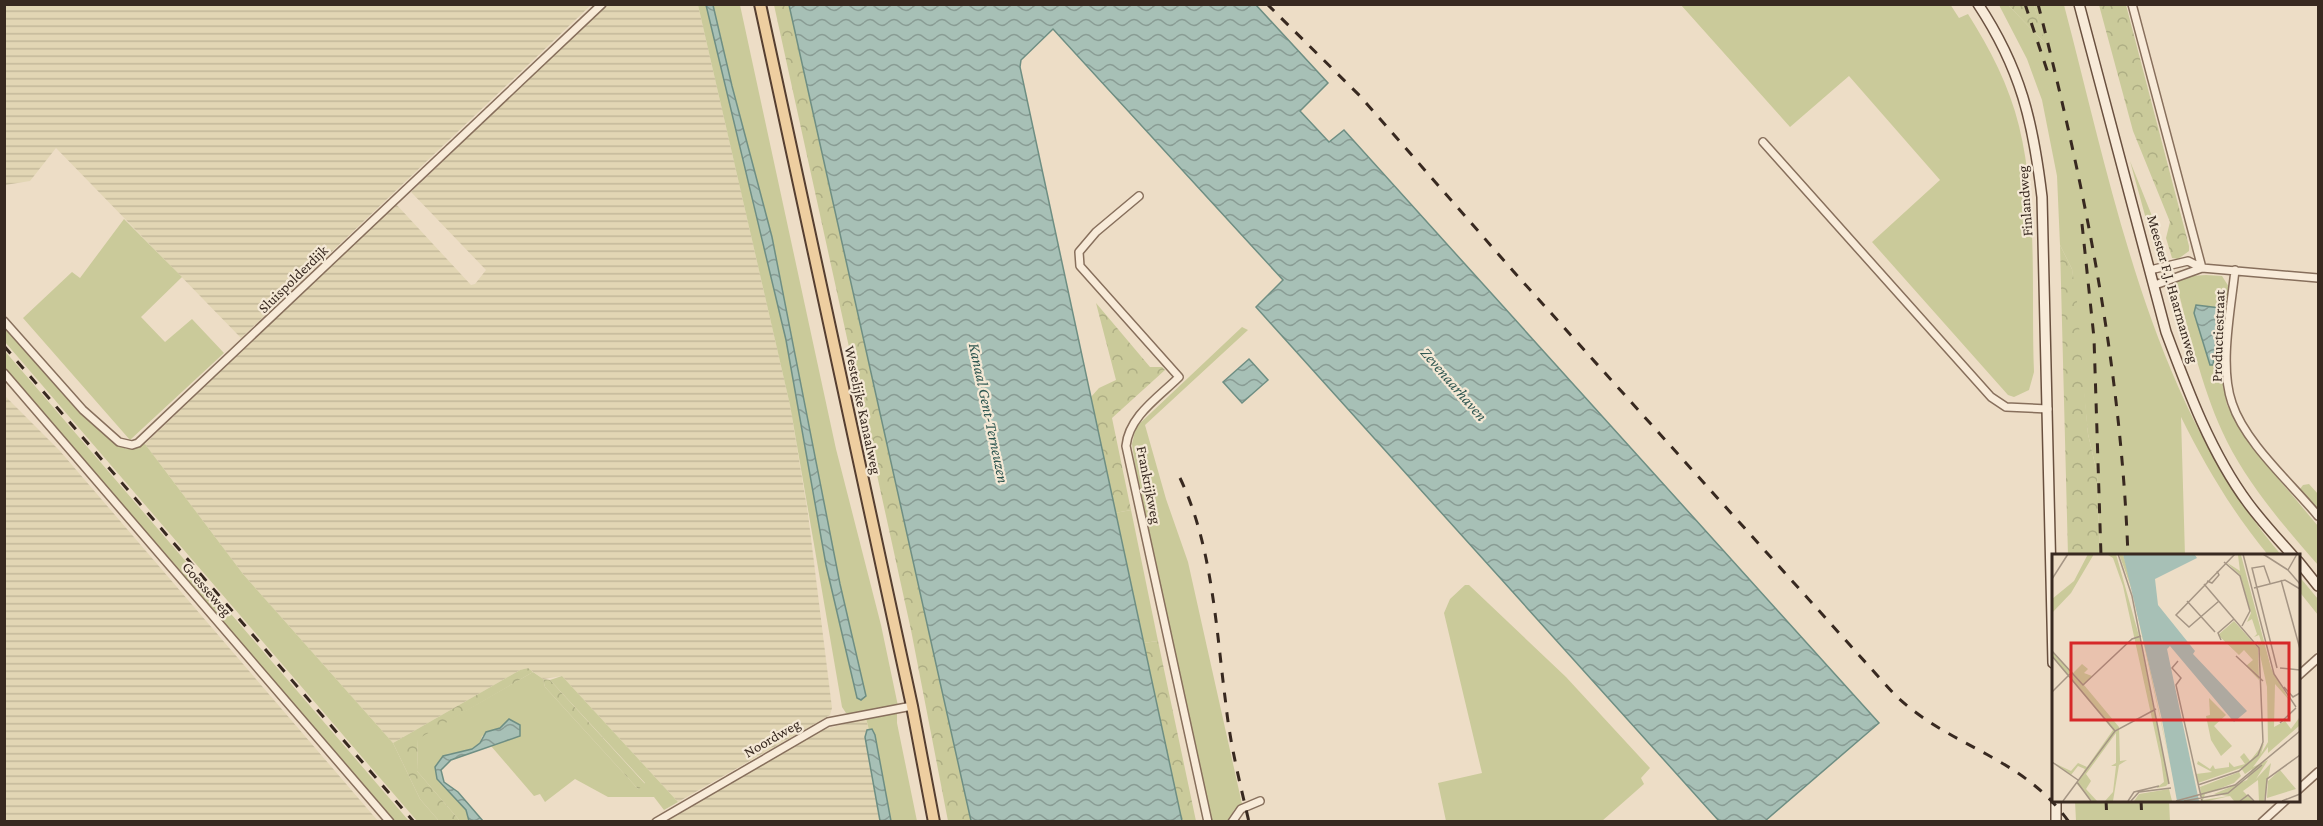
<svg xmlns="http://www.w3.org/2000/svg" width="2323" height="826" font-family="'Crimson Pro',serif">
	<style>
		.farmland { fill: url(#farmland-rules) }
		.green { fill: #caca9a }
		.forest { fill: url(#forest-crowns) }
		.water { fill: url(#water-waves); stroke: #6e8e83; stroke-width: 1.5 }
		.lines { fill: none; stroke-linecap: round; stroke-linejoin: round }
		.street-casing { stroke: #876f5c; stroke-width: 10 }
		.secondary-casing { stroke: #69503f; stroke-width: 12 }
		.primary-casing { stroke: #553e30; stroke-width: 14 }
		.street { stroke: #f8ebd9; stroke-width: 7 }
		.secondary { stroke: #f8ebd9; stroke-width: 9 }
		.primary { stroke: #eecea0; stroke-width: 10 }
		.rail { stroke: #382920; stroke-width: 3; stroke-dasharray: 10 10; stroke-linecap: butt }
		.labels { text-anchor: middle; dominant-baseline: central; stroke-width: 4.5; stroke-linejoin: round; paint-order: stroke }
		.street-label { font-size: 15px; fill: #382920; stroke: #f4e8d5 }
		.water-label { font-size: 16px; font-style: italic; fill: #2f5751; stroke: #f4e8d5 }
		.inset-road { fill: none; stroke: #a59584; stroke-width: 1.5 }
		.view { fill: #d62828; fill-opacity: 0.15; stroke: #d62828; stroke-width: 3 }
		.inset-edge { fill: none; stroke: #382920; stroke-width: 3 }
	</style>
	<defs>
		<pattern id="farmland-rules" width="6" height="5" patternUnits="userSpaceOnUse" patternTransform="scale(1.5)"><rect width="6" height="5" fill="#e2d6b4"/><path d="M0 2.5h6" fill="none" stroke="#c3b89a"/></pattern>
		<pattern id="forest-crowns" width="20" height="18" patternUnits="userSpaceOnUse" patternTransform="scale(1.5)"><rect width="20" height="18" fill="#caca9a"/><path d="M2 6a3 3 0 1 1 6 0M12 15a3 3 0 1 1 6 0" fill="none" stroke="#aeae84"/></pattern>
		<pattern id="water-waves" width="16" height="10" patternUnits="userSpaceOnUse" patternTransform="scale(1.5)"><rect width="16" height="10" fill="#a7c0b6"/><path d="M0 5q4-4 8 0t8 0" fill="none" stroke="#899c94"/></pattern>
	</defs>
	<rect width="100%" height="100%" fill="#edddc6"/>
	<path class="farmland" d="M5,4H591V5L241,338L56,148L30,181L5,185Z
		M606,5H698L790,405L808,514L832,708L830,715L678,802L562,676L543,679L528,668L520,670L393,743L243,574L145,444L395,203L471,285L475,284L486,270L411,192Z
		M5,396L60,451L378,821H5Z
		M866,718L869,730L865,738L880,821L659,822L807,734Z"/>
	<path class="green" d="M1950,4L1959,18L1968,14C1990,49 2009,85 2019,126C2038,203 2031,293 2034,372L2029,390L2014,397L2008,395L1872,242L1940,180L1849,76L1790,127L1681,5Z
		M698,5H706L786,340L826,565L857,698L866,696L840,584L772,237L732,86L713,5H740L836,449L881,625L898,706L851,714L846,713L842,707L790,405Z
		M1999,5H2008L2044,42L2034,5H2064C2114,195 2151,402 2282,556H2269C2233,513 2206,467 2181,417L2185,556H2100L2097,473L2088,434L2072,269L2060,245L2057,176L2042,100L2027,59Z
		M2130,161L2160,236L2164,258L2157,254L2154,248Z
		M124,219L182,277L141,317L165,342L192,319L224,353L130,440L23,318L72,272L80,278Z
		M2206,275L2222,276L2229,287L2223,384L2227,405L2251,446L2318,526V565C2283,525 2244,480 2222,431C2202,387 2188,329 2176,282L2190,276Z
		M1242,327L1248,330L1145,425L1166,499L1188,562L1242,804L1234,810L1230,821H1210L1135,464L1132,444L1136,427Z
		M4,329L11,333L80,411L126,449L145,444L243,574L393,743L420,799L439,821H417L5,342Z
		M4,350L409,821H393L5,370Z
		M2309,484L2318,494V510L2300,489L2303,485Z
		M1131,510L1158,641L1143,643L1115,513Z
		M2298,575L2318,599V615L2298,590Z
		M1465,585H1469L1566,677L1650,768L1641,778L1644,784L1602,821H1446L1438,783L1482,773L1444,613L1450,599Z
		M533,672L543,679L545,687L638,789L645,783L550,680L562,676L678,802L664,810L654,797H608L575,779L545,802L540,794L534,796L491,746L520,735L500,728L482,736L480,743L468,751L447,754L437,779L466,810L469,821H460L417,771L418,738Z
		M897,713V723L917,821H891L875,735L869,730L866,718Z
		M2075,801H2169L2170,821H2076Z"/>
	<path class="forest" d="M774,5H789L971,821H948L911,630Z
		M2008,5H2034L2045,43Z
		M2099,5H2126L2189,246V251L2178,259L2172,258L2166,238L2170,222L2133,131Z
		M2060,245L2072,269L2077,302L2088,434L2097,473L2100,556H2068Z
		M1096,303L1150,367H1162L1165,370L1112,418L1131,510L1115,513L1090,398L1099,388L1116,380Z
		M1158,641L1196,821H1182L1143,643Z
		M528,668L533,672L418,739L417,771L460,821H439L420,799L393,743L520,670Z
		M543,679L550,680L646,785L638,789L545,687Z"/>
	<path class="water" d="M706,5H713L732,86L772,237L840,584L866,696L861,700L857,698L826,565L786,340Z
		M789,5H1256L1328,83L1300,111L1329,142L1344,130L1879,723L1765,821H1719L1256,307L1283,280L1053,29L1021,60L1020,67L1182,821H971Z
		M2196,305L2220,308L2213,365H2210L2194,313Z
		M1249,359L1268,380L1242,403L1223,382Z
		M509,719L520,725V736L451,760L441,770L444,782L458,792L483,821H469L466,810L437,779L435,767L443,756L472,749L480,743L486,732L500,728Z
		M872,729L875,735L891,821H880L865,737L867,730Z"/>
	<g class="lines">
		<g class="street-casing">
			<path id="street" d="M2132,4L2202,268
				M1763,142L1991,397L2006,407L2048,409
				M1139,196L1096,232L1079,252L1080,266L1179,377C1159,397 1129,416 1126,446L1208,822
				M2150,270L2188,261L2202,268L2318,278
				M2235,270C2231,309 2219,366 2232,403C2245,443 2292,484 2318,516
				M2155,285L2202,268
				M4,321L83,410L119,442L132,445L138,443L602,4
				M4,373L390,822
				M2298,676L2318,658
				M2298,790L2318,772
				M656,822L828,722L912,706
				M1232,822L1241,809L1260,801
				M2262,822L2286,800"/>
		</g>
		<g class="secondary-casing">
			<path id="secondary" d="M1978,4C2021,69 2033,122 2042,197L2053,663
				M2079,4L2166,332C2188,391 2211,453 2248,503C2262,522 2278,539 2293,556
				M2298,561L2318,586
				M2056,800V822"/>
		</g>
		<g class="primary-casing">
			<path id="primary" d="M760,4L912,706L934,822"/>
		</g>
		<use href="#street" class="street"/>
		<use href="#secondary" class="secondary"/>
		<use href="#primary" class="primary"/>
		<path class="rail" d="M1267,4L1360,96L1514,272L1894,694C1951,749 2020,754 2069,822
			M2025,4L2048,73
			M2038,4C2085,188 2121,366 2128,556
			M2082,224L2094,338L2101,556
			M4,346L414,822
			M1180,478C1213,547 1216,630 1226,705C1230,744 1240,783 1249,822
			M2106,800L2107,822
			M2141,800L2142,822"/>
	</g>
	<g class="labels">
		<g class="street-label">
			<text transform="translate(2025 201) rotate(-94)">Finlandweg</text>
			<text transform="translate(293 279) rotate(-44)">Sluispolderdijk</text>
			<text transform="translate(2173 289) rotate(74)">Meester F.J. Haarmanweg</text>
			<text transform="translate(2218 336) rotate(-88)">Productiestraat</text>
			<text transform="translate(863 410) rotate(78)">Westelijke Kanaalweg</text>
			<text transform="translate(1149 485) rotate(79)">Frankrijkweg</text>
			<text transform="translate(207 589) rotate(49)">Goesseweg</text>
			<text transform="translate(772 738) rotate(-30)">Noordweg</text>
		</g>
		<g class="water-label">
			<text transform="translate(1454 384) rotate(49)">Zevenaarhaven</text>
			<text transform="translate(989 413) rotate(78)">Kanaal Gent-Terneuzen</text>
		</g>
	</g>
	<g transform="translate(2052 554)">
		<rect width="248" height="248" fill="#edddc6"/>
		<path d="M36,0H42L19,39L0,59V45L22,27ZM64,0L87,82L117,229L114,232L104,234L112,228L109,206L71,32L61,4L56,1ZM186,1H189L219,114L238,147L223,130L222,173L233,167L239,175L247,164V172L216,199V193L201,213L216,206L204,225L219,209L212,247H207L206,226L191,237L201,247H182L178,242L156,247H150L148,233L187,218L189,222L182,229L153,240L151,246L177,242L162,240L195,226L200,215L193,220L189,214L146,229L144,220L160,218L145,210L146,207L158,215L161,211L163,215L177,213V208L182,213L193,210L188,203L192,199L198,207L212,189L209,200L216,188L215,133L205,87L210,91L207,81L202,83L205,80L200,65L195,68L199,59L188,21L174,8L188,17ZM182,67L206,94L207,126L194,112L201,106L192,96L187,101L166,81ZM0,97L21,119L30,110L36,115L32,119L40,122L32,131L67,173L68,207L75,206L67,211L61,247H53L61,238L64,212H59L64,209V179L34,220L39,227L34,235L45,247H40L25,230L33,215L26,212L19,221L0,208L19,217L26,209L35,213L61,176L0,103ZM157,144L174,161L162,172L180,192L169,202L159,186L154,162L158,161ZM228,216L244,235L215,244L216,227ZM117,235L120,247H82L87,240Z" fill="#caca9a"/>
		<path d="M67,0H71L80,31L125,241L80,36Z" fill="#caca9a"/>
		<path d="M71,0L143,1L145,4L103,25L106,51L143,97L141,100L195,157L182,168L118,92L115,95L147,247H125L110,166Z" fill="#a7c0b6"/>
		<path class="inset-road" d="M66,0L80,42L117,230M191,0L222,120L244,153M211,0L236,16L248,30M172,8L188,22L198,57L190,72M236,16L245,0M0,25L16,0M229,26L248,95M155,27L160,29L167,21L165,17M218,29L212,12L200,14L225,114M152,30L182,65M202,34L233,26L248,35M135,47L163,78M167,47L137,73L124,61L183,0M0,97L31,131L80,85L89,82M0,102L63,177M184,102L211,127M126,107L120,114L129,124L124,131L150,247M228,114L248,116M232,133L241,143L248,139M0,138L18,120M228,169L244,154M0,208L26,226M25,228L39,247M146,231L187,217L206,201L211,188L207,94L182,65L166,79L169,86M11,247L63,177L104,155M76,247L82,238L107,232M79,247L87,238L119,234M124,247L183,231L248,177M132,247L176,239L210,211M188,247L196,241L202,247M213,247L215,225L248,201M230,247L248,240"/>
		<path class="view" d="M19,89H237V166H19Z"/>
		<rect width="248" height="248" class="inset-edge"/>
	</g>
	<rect width="2323" height="826" fill="none" stroke="#382920" stroke-width="12"/>
</svg>
